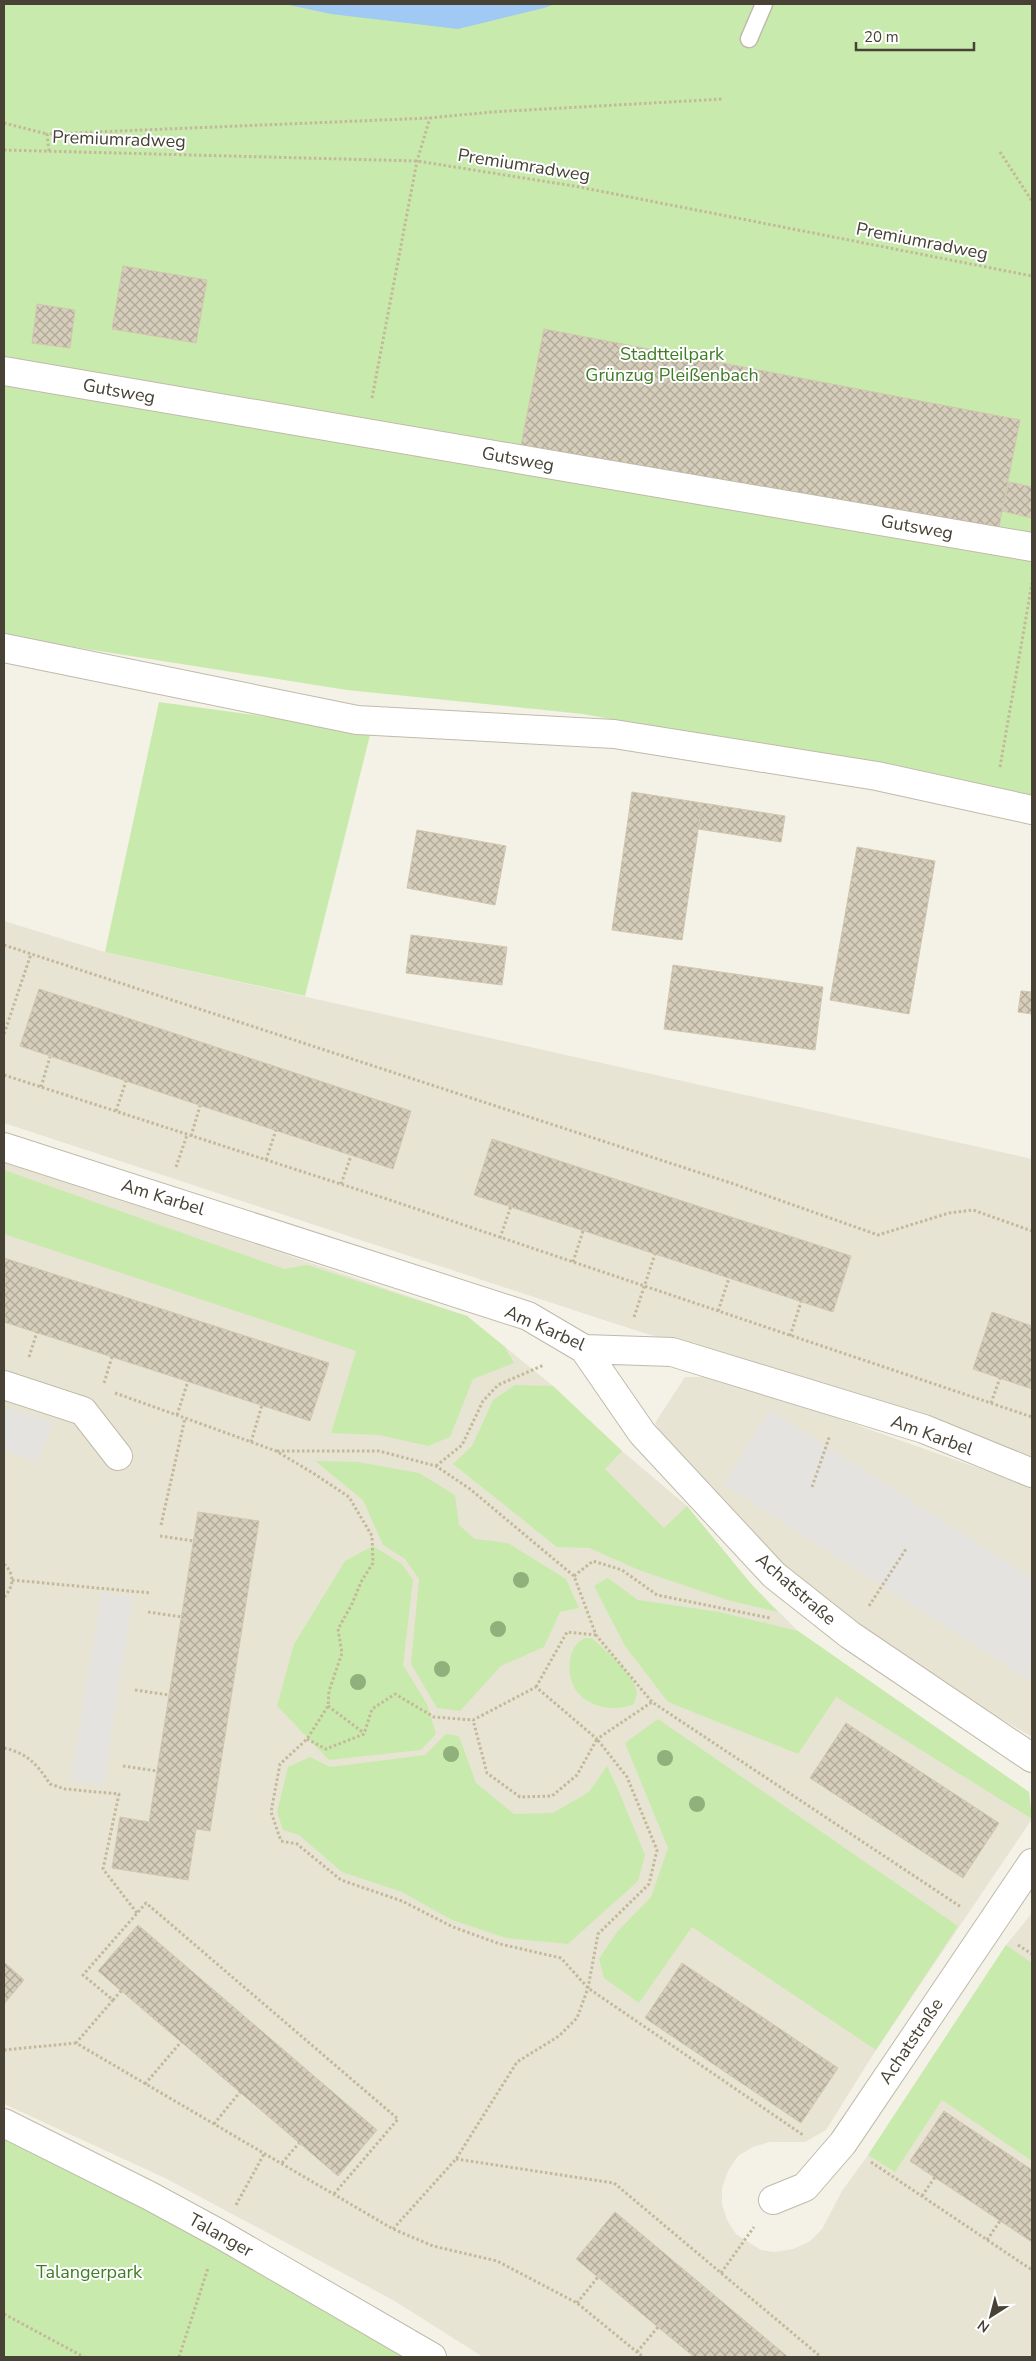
<svg xmlns="http://www.w3.org/2000/svg" width="1036" height="2361" font-family="'Nunito Sans',sans-serif">
	<style>
		.residential { fill: #e8e4d4 }
		.green { fill: #c9eaad }
		.parking { fill: #e5e3df }
		.water { fill: #a0c9f4 }
		.building { fill: url(#building-cross-hatch); stroke: #d1c7ae }
		.lines { fill: none; stroke-linecap: round; stroke-linejoin: round }
		.lane-casing { stroke: #c0baa9; stroke-width: 19 }
		.street-casing { stroke: #c0baa9; stroke-width: 30 }
		.path { stroke: #c3b899; stroke-width: 3; stroke-dasharray: 2.5 2.5; stroke-linecap: butt }
		.lane { stroke: #fff; stroke-width: 16 }
		.street { stroke: #fff; stroke-width: 28 }
		.tree { fill: #90b17c }
		.labels { text-anchor: middle; dominant-baseline: central; stroke-width: 4; stroke-linejoin: round; paint-order: stroke }
		.street-label { font-size: 18px; fill: #474235; stroke: #fff }
		.park-label { font-size: 18px; fill: #3e7c25; stroke: #fff }
	</style>
	<defs>
		<pattern id="building-cross-hatch" width="8" height="8" patternUnits="userSpaceOnUse" patternTransform="scale(1.25)"><rect width="8" height="8" fill="#d6cebb"/><path d="M0 0l8 8M0 8l8-8" fill="none" stroke="#afa999"/></pattern>
	</defs>
	<rect width="100%" height="100%" fill="#f4f1e7"/>
	<path class="residential" d="M4,921L105,952L1032,1159V1458L1009,1448L613,1323L4,1123Z
		M4,1159L467,1316L553,1386L622,1451L687,1506L752,1585L798,1631L1029,1792L1032,1819L876,2050L826,2130L805,2142H770L753,2147L738,2156L728,2171L722,2188V2205L728,2222L736,2234L761,2250L775,2252L793,2249L809,2242L822,2229L842,2191L868,2155L1006,1945L1032,1913V2357H483L393,2300L165,2178L4,2104Z
		M685,1377H721L1032,1487V1737L864,1638L827,1609L711,1496L669,1448L655,1423Z"/>
	<path class="green" d="M4,4H1032V800L914,774L583,714L347,690L4,636Z
		M159,702L371,731L305,996L105,952Z
		M4,1170L284,1269L307,1265L467,1316L505,1347L514,1363L473,1379L450,1437L428,1446L379,1435L331,1433L356,1351L4,1234Z
		M515,1385L553,1386L622,1451L605,1469L664,1528L687,1506L752,1585L778,1612L727,1600L639,1570L589,1548L557,1547L453,1464L472,1446L493,1400Z
		M315,1461L358,1462L419,1473L455,1495L459,1525L475,1539L508,1543L566,1579L579,1608L560,1612L544,1647L501,1666L460,1711L437,1708L411,1664L419,1579L405,1559L383,1545L363,1500Z
		M373,1546L402,1564L413,1580L403,1665L427,1704L436,1734L421,1750L329,1760L277,1706L294,1644L345,1561Z
		M608,1578L638,1600L719,1612L798,1631L1029,1792L1032,1819L836,1697L798,1754L668,1702L625,1646L594,1586Z
		M586,1638H592C606,1651 635,1674 637,1693L634,1704C614,1713 583,1707 573,1685C566,1670 569,1643 586,1638Z
		M658,1719L958,1926L876,2050L692,1927L639,2003L604,1978L599,1959L617,1932L651,1897L668,1848L625,1743Z
		M446,1734L459,1736L476,1783L514,1814L553,1813L589,1792L607,1766L617,1787L645,1855L638,1881L568,1944L506,1938L452,1920L402,1892L342,1872L299,1835L283,1830L277,1812L288,1767L310,1757L330,1767L425,1755Z
		M1006,1945L1032,1963V2161L942,2100L895,2172L868,2155Z
		M4,2133L210,2238L412,2357H4Z"/>
	<path class="parking" d="M4,1407L53,1422L37,1462L4,1450Z
		M770,1410L1032,1578V1682L723,1484Z
		M102,1592L133,1598L103,1785L71,1780Z"/>
	<path class="water" d="M284,4H555L544,8L458,29L331,14Z"/>
	<path class="building" d="M123,266L207,280L196,343L112,329Z
		M37,304L75,310L70,348L32,343Z
		M544,329L1020,420L997,537L521,445Z
		M1009,482L1032,487V518L1002,511Z
		M632,792L702,803L682,940L612,930Z
		M702,803L785,816L781,842L698,829Z
		M417,830L506,846L495,905L407,888Z
		M857,847L935,861L909,1014L830,1000Z
		M411,935L507,947L502,985L406,973Z
		M673,965L823,987L815,1050L664,1029Z
		M39,989L411,1111L393,1169L20,1046Z
		M1021,991L1032,992V1014L1018,1012Z
		M492,1139L851,1256L833,1312L474,1195Z
		M4,1258L329,1363L310,1421L4,1322Z
		M992,1312L1032,1326V1389L973,1369Z
		M198,1512L259,1521L210,1831L196,1829L188,1880L112,1868L120,1817L149,1822Z
		M846,1723L999,1823L963,1878L810,1778Z
		M138,1925L377,2130L338,2176L98,1971Z
		M4,1962L24,1980L4,2004Z
		M682,1963L838,2068L801,2123L645,2018Z
		M944,2111L1032,2170V2242L910,2161Z
		M615,2212L788,2357H694L576,2259Z"/>
	<g class="lines">
		<g class="lane-casing">
			<path id="lane" d="M749,39L764,4"/>
		</g>
		<g class="street-casing">
			<path id="street" d="M4,371L1032,547
				M4,648L357,720L614,734L877,776L1032,810
				M4,1147L528,1316L584,1349L672,1352L924,1429L1032,1473
				M584,1349L642,1433L774,1575L850,1635L1032,1758
				M4,1385L83,1411L118,1456
				M4,2123L150,2196L220,2234L432,2357
				M773,2200L805,2187L843,2143L1032,1863"/>
		</g>
		<path class="path" d="M4,123L47,134
			M4,150L417,161L574,186L1032,276
			M49,151L47,134L430,118L491,112L723,99
			M1000,152L1032,201
			M372,398L417,161L430,118
			M1000,767L1032,583
			M4,945L734,1184L878,1235L949,1213L973,1210L1032,1231
			M4,1034L31,954
			M4,1075L387,1199L1032,1417
			M41,1087L50,1057
			M116,1111L126,1081
			M191,1136L200,1106
			M266,1160L276,1130
			M176,1167L187,1135
			M341,1184L351,1156
			M500,1238L511,1206
			M573,1262L583,1231
			M718,1311L729,1278
			M634,1317L655,1254
			M790,1336L801,1302
			M29,1357L37,1332
			M104,1383L112,1357
			M115,1393L185,1418
			M991,1403L1000,1378
			M177,1415L188,1381
			M251,1442L262,1405
			M277,1451H379L436,1466L470,1489L574,1576L596,1635L652,1702L961,1907
			M436,1466L462,1445L483,1401L498,1385L544,1365
			M812,1487L830,1435
			M161,1525L185,1418L276,1451L313,1473L349,1497L372,1536L373,1563L361,1582L352,1604L338,1629L342,1653L329,1691L328,1706L307,1739L280,1764L271,1812L281,1841L297,1844L341,1880L402,1901L453,1927L500,1944L561,1958L588,1988L803,2135
			M160,1536L194,1541
			M4,1564C15,1574 14,1587 4,1597
			M574,1576L593,1561L622,1570L657,1595L770,1618
			M12,1580L151,1593
			M869,1606L906,1549
			M148,1612L182,1617
			M536,1687L567,1632L596,1635
			M135,1690L169,1695
			M328,1706L364,1733
			M307,1739L326,1749L364,1734L372,1709L395,1694L434,1717L473,1720L536,1687L597,1739L652,1702
			M4,1748C27,1753 37,1764 50,1784L65,1789L119,1794L103,1869L137,1913
			M123,1766L157,1771
			M1018,1945L1032,1954
			M113,2000L121,1991
			M4,2050L76,2043
			M145,2084L181,2042
			M214,2124L240,2092
			M456,2159L614,2183L821,2357
			M871,2162L1032,2270
			M282,2163L299,2143
			M334,2194L398,2119L146,1903L83,1975L113,2000L76,2043L393,2229L433,2246L497,2261L577,2303L643,2357
			M922,2196L935,2177
			M236,2205L264,2154
			M393,2229L456,2159L517,2062L559,2036L577,2018L588,1988L598,1934L649,1884L657,1850L627,1777L597,1739L577,1775L552,1796L520,1797L487,1773L473,1720
			M987,2240L1000,2221
			M721,2273L754,2227
			M577,2303L598,2277
			M4,2314L84,2357
			M637,2352L658,2327
			M179,2357L208,2268"/>
		<use href="#lane" class="lane"/>
		<use href="#street" class="street"/>
	</g>
	<g class="tree">
		<circle cx="521" cy="1580" r="8"/>
		<circle cx="498" cy="1629" r="8"/>
		<circle cx="442" cy="1669" r="8"/>
		<circle cx="358" cy="1682" r="8"/>
		<circle cx="451" cy="1754" r="8"/>
		<circle cx="665" cy="1758" r="8"/>
		<circle cx="697" cy="1804" r="8"/>
	</g>
	<g class="labels">
		<g class="street-label">
			<text transform="translate(119 139) rotate(2)">Premiumradweg</text>
			<text transform="translate(524 165) rotate(9)">Premiumradweg</text>
			<text transform="translate(922 241) rotate(11)">Premiumradweg</text>
			<text transform="translate(119 391) rotate(10)">Gutsweg</text>
			<text transform="translate(518 459) rotate(10)">Gutsweg</text>
			<text transform="translate(917 527) rotate(10)">Gutsweg</text>
			<text transform="translate(163 1197) rotate(17)">Am Karbel</text>
			<text transform="translate(545 1328) rotate(24)">Am Karbel</text>
			<text transform="translate(932 1435) rotate(20)">Am Karbel</text>
			<text transform="translate(796 1589) rotate(41)">Achatstraße</text>
			<text transform="translate(911 2041) rotate(-56)">Achatstraße</text>
			<text transform="translate(221 2235) rotate(29)">Talanger</text>
		</g>
		<g class="park-label">
			<text x="672" y="354">Stadtteilpark<tspan x="672" dy="21">Grünzug Pleißenbach</tspan></text>
			<text x="89" y="2272">Talangerpark</text>
		</g>
	</g>
	<rect width="1036" height="2361" fill="none" stroke="#474235" stroke-width="10"/>
	<g transform="translate(991 2316) rotate(216)" stroke="#ffffff" stroke-width="4" paint-order="stroke">
	<path d="M0-4L9 19L0 12L-9 19Z" fill="#474235"/>
	<text y="-8" font-size="14" font-weight="bold" text-anchor="middle" fill="#474235">N</text>
	</g>
	<path d="M856 42v8h118v-8" fill="none" stroke="#474235" stroke-width="2.5"/>
	<text x="864" y="42" font-size="15" fill="#474235" stroke="#ffffff" stroke-width="4" paint-order="stroke">20 m</text>
</svg>
